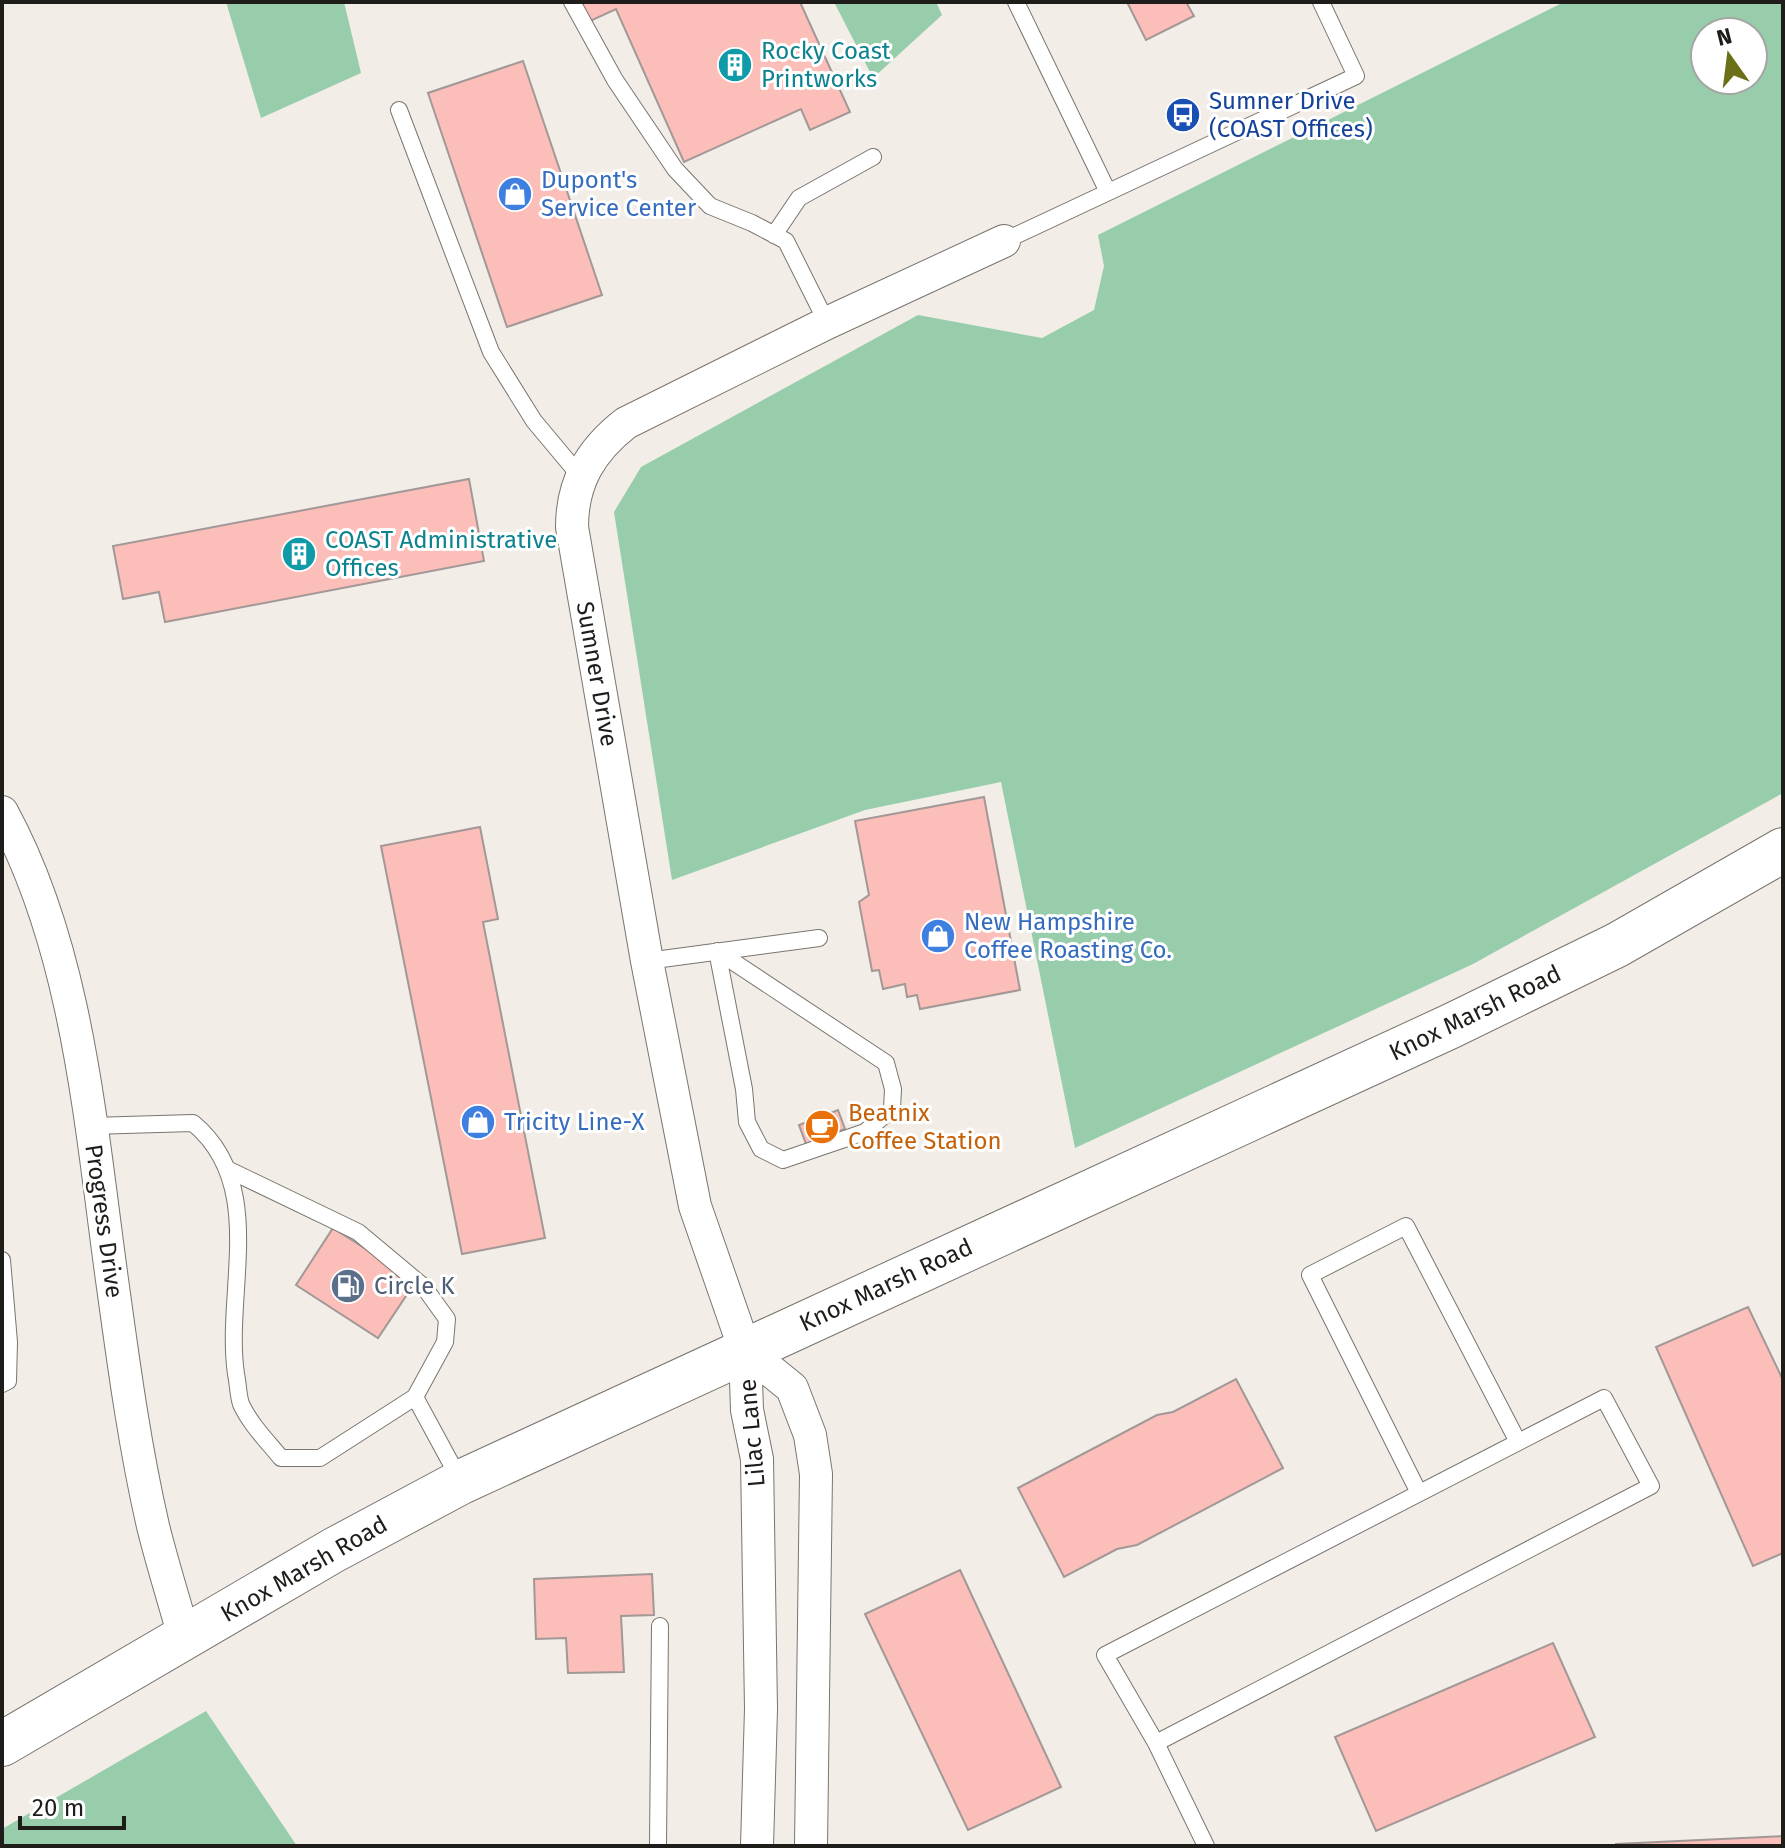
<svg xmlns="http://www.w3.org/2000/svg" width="1785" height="1848" font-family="'Fira Sans',sans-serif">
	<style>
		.green { fill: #98cdac; fill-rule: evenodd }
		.building { fill: #fcbeb8; stroke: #a19897; stroke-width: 2 }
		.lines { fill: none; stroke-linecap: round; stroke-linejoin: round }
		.service-casing { stroke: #79756f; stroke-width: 18 }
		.minor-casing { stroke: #79756f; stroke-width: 34 }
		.secondary-casing { stroke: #79756f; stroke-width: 46 }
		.service { stroke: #fff; stroke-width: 16 }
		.minor { stroke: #fff; stroke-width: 32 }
		.secondary { stroke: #fff; stroke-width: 44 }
		.labels { text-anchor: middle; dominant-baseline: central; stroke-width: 6; stroke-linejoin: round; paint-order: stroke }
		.culture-label { font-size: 24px; fill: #0d838f; stroke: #fff; text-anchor: start }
		.transit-label { font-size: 24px; fill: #164399; stroke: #fff; text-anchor: start }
		.shop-label { font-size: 24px; fill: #366cbe; stroke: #fff; text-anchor: start }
		.street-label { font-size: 24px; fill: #1e1d1a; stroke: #fff }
		.food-label { font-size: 24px; fill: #c56008; stroke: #fff; text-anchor: start }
		.service-label { font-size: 24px; fill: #4e5e75; stroke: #fff; text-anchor: start }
	</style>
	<rect width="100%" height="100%" fill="#f2ede6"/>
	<path class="green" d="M226,2H344L361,73L261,118Z
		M834,2H936L942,15L873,78Z
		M1564,2H1783V793L1473,964L1075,1148L1001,782L865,810L672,880L614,512L641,467L918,315L1042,338L1094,310L1104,266L1098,235ZM1705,32H1753V80H1705Z
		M206,1711L297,1846H2V1829Z"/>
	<path class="building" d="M579,2H800L850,112L810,130L801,109L684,162L616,9L588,22Z
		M1127,2H1186L1194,16L1146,40Z
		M523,61L602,295L507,327L428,93Z
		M469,479L484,561L165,622L159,592L123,599L113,546Z
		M984,797L1020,990L920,1009L917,995L907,997L905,984L883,989L879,970L872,971L859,902L869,895L855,821Z
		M480,827L498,919L483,922L545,1238L462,1254L381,846Z
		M838,1110L845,1129L806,1144L799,1125Z
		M333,1228L416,1281L378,1338L296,1285Z
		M1748,1307L1783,1380V1553L1753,1566L1656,1347Z
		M1236,1379L1283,1468L1137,1545L1117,1549L1064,1577L1018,1488L1157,1415L1173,1412Z
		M960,1570L1061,1787L968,1830L865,1614Z
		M652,1574L654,1615L621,1616L624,1672L568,1673L566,1638L536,1639L534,1579Z
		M1553,1643L1595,1737L1376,1831L1335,1737Z
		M1783,1836V1846H1616V1844Z"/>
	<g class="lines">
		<g class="service-casing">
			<path id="service" d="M572,2L615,80L675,169L710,206L752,223L786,241L827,323
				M1016,2L1108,192
				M399,110L491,352L534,421L580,476
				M774,235L799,198L873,157
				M1004,241L1356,76L1321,2
				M717,951L886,1063L893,1089L892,1109L865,1132L783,1160L761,1149L747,1122L744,1089Z
				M647,961L819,938
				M91,1126L193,1123C268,1185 224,1292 236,1374C238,1383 238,1395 241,1404C250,1424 268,1442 281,1458H320L415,1397L460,1480
				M227,1169L358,1232L424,1287L447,1319L445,1342L415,1397
				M2,1260L9,1342L8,1381L2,1384
				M1419,1493L1310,1275L1406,1226L1518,1442
				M1156,1743L1651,1486L1604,1398L1105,1655L1156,1743L1206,1846
				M658,1846L660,1626"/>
		</g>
		<g class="minor-casing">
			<path id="minor" d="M2,812C79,953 91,1131 113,1287C124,1367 135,1448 153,1526C162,1563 174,1600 184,1637
				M745,1350L792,1388L810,1435L816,1474L811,1846
				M757,1846L761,1709L757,1459L747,1410L745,1350L695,1206L647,961L572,527C572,482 591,450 626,423L827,323L1004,241"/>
		</g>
		<g class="secondary-casing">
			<path id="secondary" d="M2,1744L334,1550L461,1482L1451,1026L1617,945L1783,850"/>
		</g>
		<use href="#service" class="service"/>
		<use href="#minor" class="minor"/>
		<use href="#secondary" class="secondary"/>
	</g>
	<defs>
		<g id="building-disc" transform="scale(1.8)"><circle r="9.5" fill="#0f9aa8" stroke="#fff"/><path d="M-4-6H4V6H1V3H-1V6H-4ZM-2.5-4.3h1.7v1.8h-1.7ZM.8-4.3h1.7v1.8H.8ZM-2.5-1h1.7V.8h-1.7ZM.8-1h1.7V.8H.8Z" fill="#fff"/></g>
		<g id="bus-disc" transform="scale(1.8)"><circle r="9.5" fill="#1a4fb4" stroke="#fff"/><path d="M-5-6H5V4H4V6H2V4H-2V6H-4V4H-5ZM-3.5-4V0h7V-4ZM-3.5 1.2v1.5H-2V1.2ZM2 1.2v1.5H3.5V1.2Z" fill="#fff"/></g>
		<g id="shop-disc" transform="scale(1.8)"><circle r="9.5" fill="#3f7fe0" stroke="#fff"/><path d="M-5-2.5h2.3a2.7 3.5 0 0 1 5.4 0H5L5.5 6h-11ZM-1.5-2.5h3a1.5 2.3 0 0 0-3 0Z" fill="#fff"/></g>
		<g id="cafe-disc" transform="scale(1.8)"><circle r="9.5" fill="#e8710a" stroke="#fff"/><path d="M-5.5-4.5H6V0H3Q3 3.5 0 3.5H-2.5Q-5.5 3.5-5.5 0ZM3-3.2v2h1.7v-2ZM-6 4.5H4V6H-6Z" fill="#fff"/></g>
		<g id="fuel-disc" transform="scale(1.8)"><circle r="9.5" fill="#5c6f8a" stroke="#fff"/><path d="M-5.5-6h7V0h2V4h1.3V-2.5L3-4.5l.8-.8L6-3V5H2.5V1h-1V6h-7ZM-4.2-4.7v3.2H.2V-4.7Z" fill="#fff"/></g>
	</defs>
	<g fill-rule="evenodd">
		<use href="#building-disc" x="735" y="65"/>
		<use href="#bus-disc" x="1183" y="115"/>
		<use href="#shop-disc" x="515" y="194"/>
		<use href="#building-disc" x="299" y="554"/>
		<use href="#shop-disc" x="938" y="936"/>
		<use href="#shop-disc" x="478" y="1122"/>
		<use href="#cafe-disc" x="822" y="1127"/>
		<use href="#fuel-disc" x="348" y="1286"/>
	</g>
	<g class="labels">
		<g class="culture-label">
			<text x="761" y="51">Rocky Coast<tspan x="761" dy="28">Printworks</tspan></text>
			<text x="325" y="540">COAST Administrative<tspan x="325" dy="28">Offices</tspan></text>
		</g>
		<g class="transit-label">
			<text x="1209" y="101">Sumner Drive<tspan x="1209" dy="28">(COAST Offices)</tspan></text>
		</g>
		<g class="shop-label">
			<text x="541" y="180">Dupont's<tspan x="541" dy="28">Service Center</tspan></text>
			<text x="964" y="922">New Hampshire<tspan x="964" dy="28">Coffee Roasting Co.</tspan></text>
			<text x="504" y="1122">Tricity Line-X</text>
		</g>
		<g class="street-label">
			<text transform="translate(597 674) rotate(80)">Sumner Drive</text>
			<text transform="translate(1475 1013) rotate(-26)">Knox Marsh Road</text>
			<text transform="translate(104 1221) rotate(82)">Progress Drive</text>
			<text transform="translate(886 1285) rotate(-25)">Knox Marsh Road</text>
			<text transform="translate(752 1433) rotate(-95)">Lilac Lane</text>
			<text transform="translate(304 1569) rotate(-30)">Knox Marsh Road</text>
		</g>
		<g class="food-label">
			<text x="848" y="1113">Beatnix<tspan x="848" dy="28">Coffee Station</tspan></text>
		</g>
		<g class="service-label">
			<text x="374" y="1286">Circle K</text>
		</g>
	</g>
	<rect width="1785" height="1848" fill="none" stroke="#1e1d1a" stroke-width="8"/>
	<g transform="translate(1729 56) rotate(346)"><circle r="38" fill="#ffffff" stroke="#a5a5a3" stroke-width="2"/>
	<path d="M0-6L14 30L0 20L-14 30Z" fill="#6b7016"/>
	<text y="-12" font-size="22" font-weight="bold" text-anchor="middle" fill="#1e1d1a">N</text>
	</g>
	<path d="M20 1816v12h104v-12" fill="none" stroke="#1e1d1a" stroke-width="4"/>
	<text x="32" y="1816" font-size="24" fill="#1e1d1a" stroke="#ffffff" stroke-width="6" paint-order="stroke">20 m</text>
</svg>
